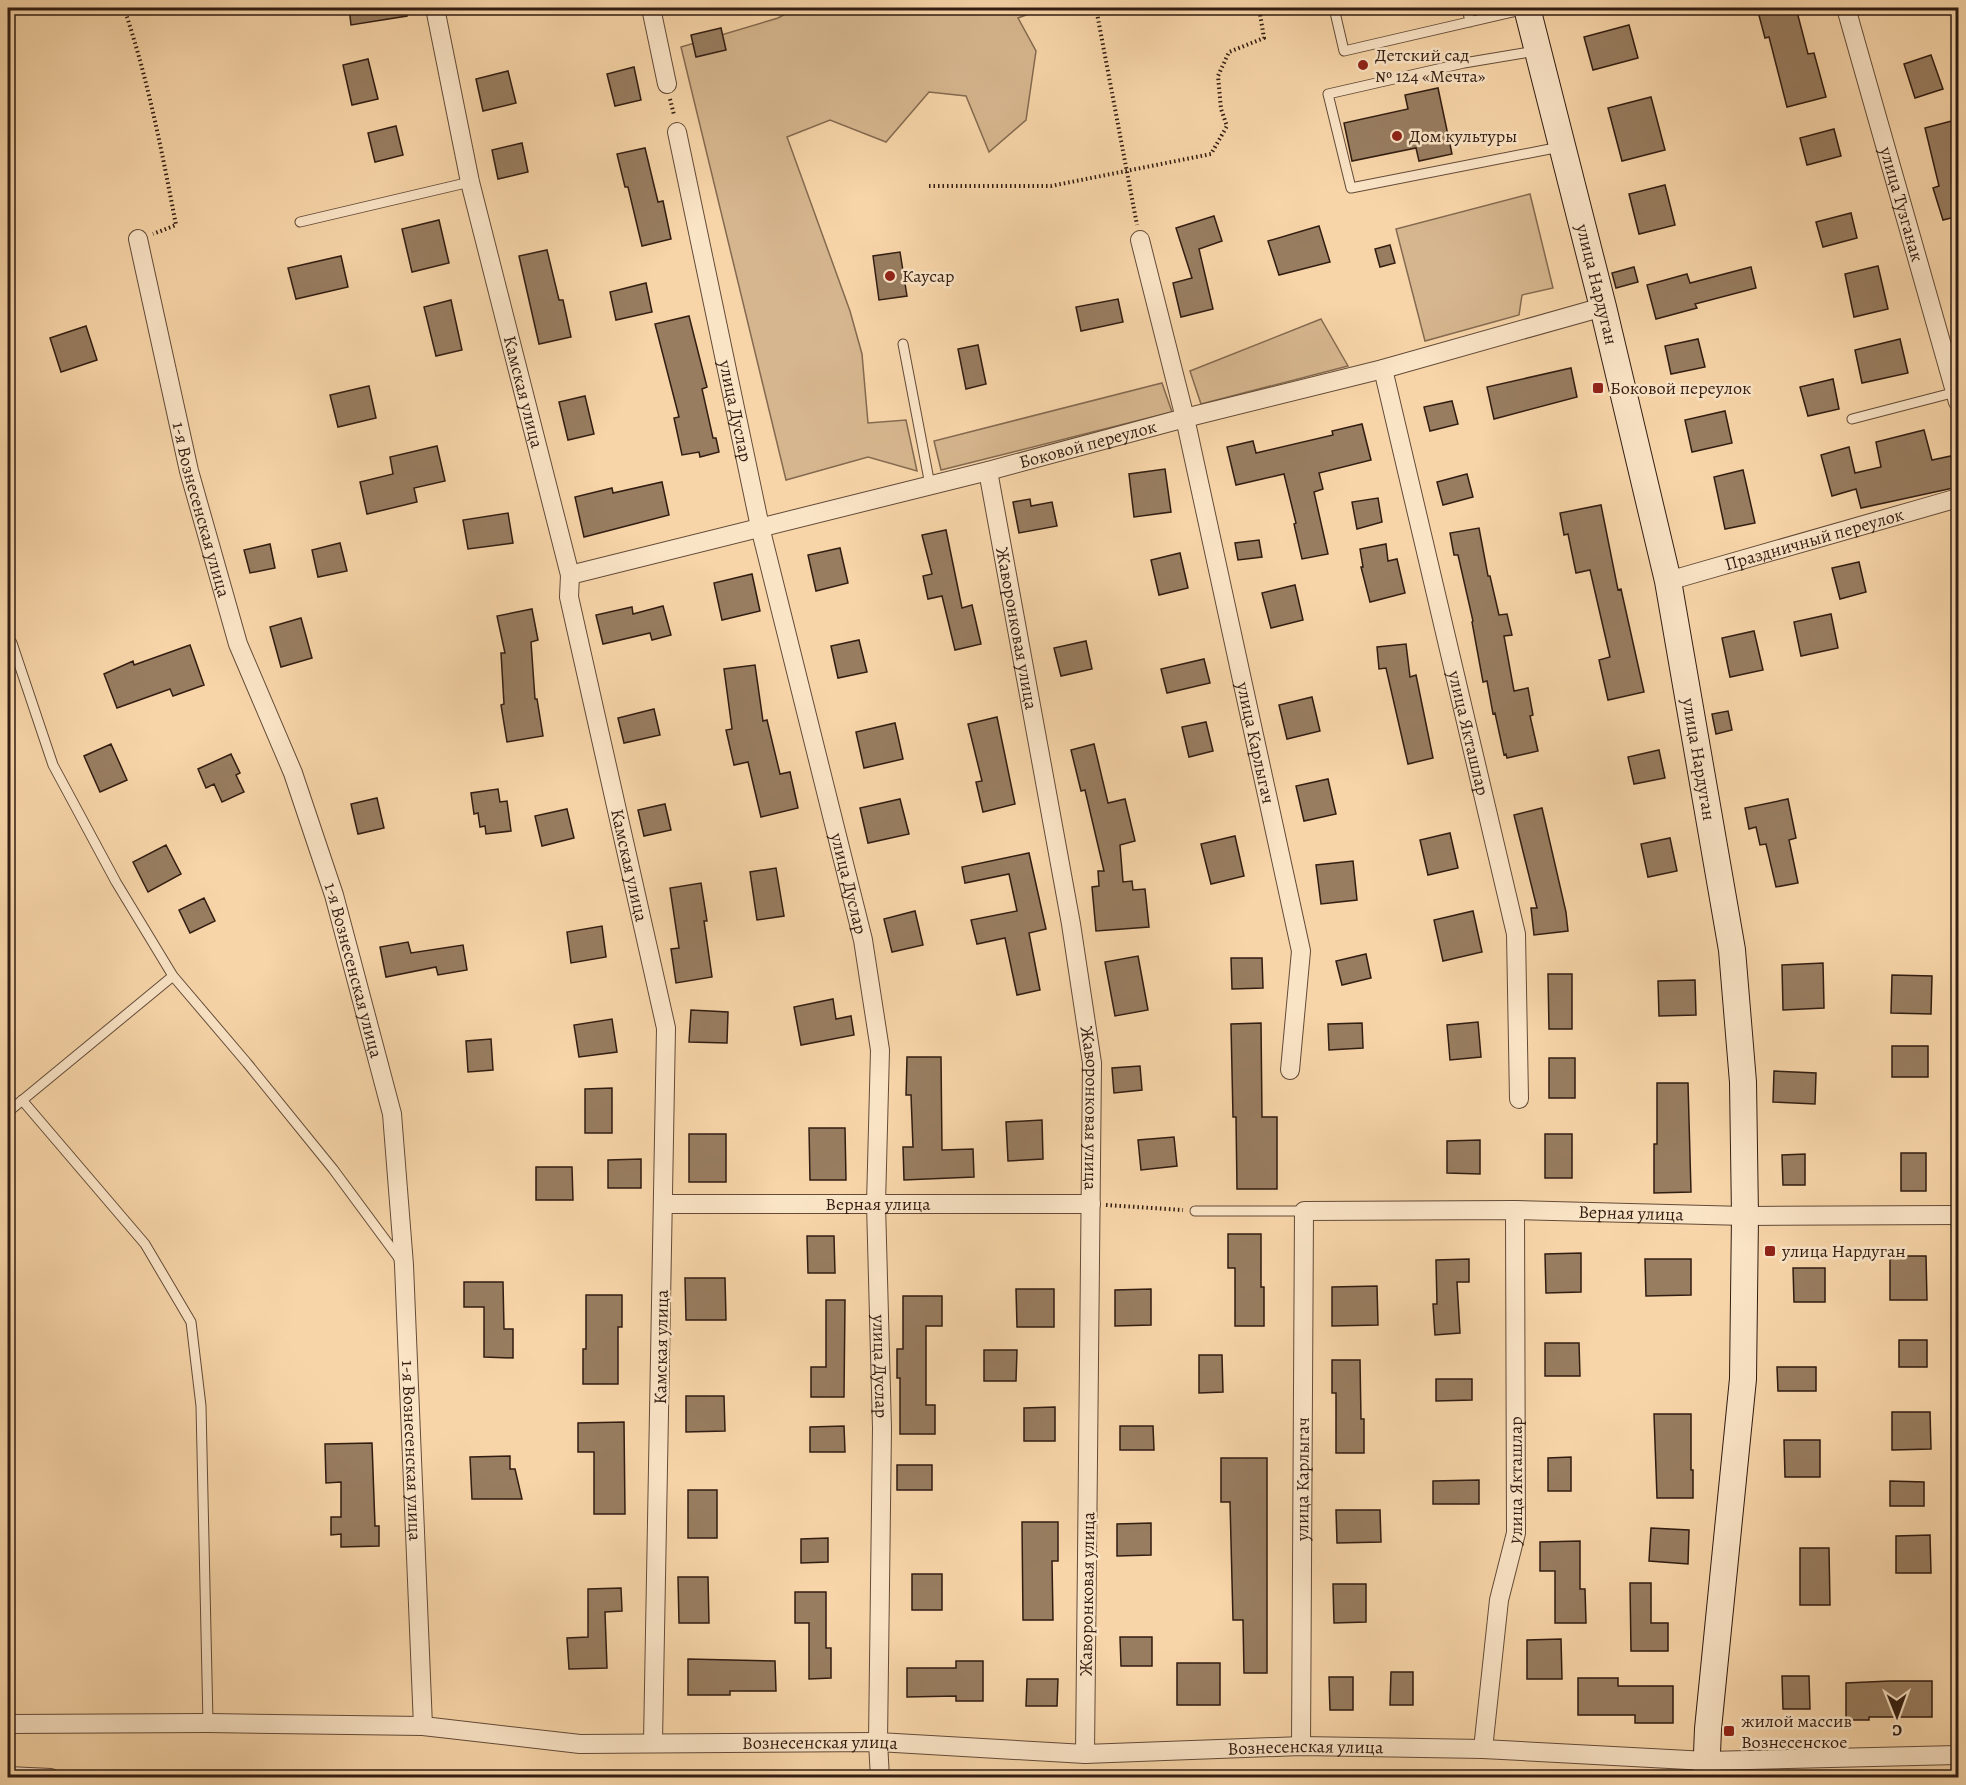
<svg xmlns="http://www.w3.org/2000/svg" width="1966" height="1785" font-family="Alegreya,serif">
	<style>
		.green { fill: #d6b68e; stroke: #846a50; stroke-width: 1.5 }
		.building { fill: #987d60; stroke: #321d12; stroke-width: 1.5 }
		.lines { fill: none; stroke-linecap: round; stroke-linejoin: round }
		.lane-casing { stroke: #634b38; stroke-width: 11 }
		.street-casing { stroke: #634b38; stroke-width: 20 }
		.secondary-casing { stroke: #321d12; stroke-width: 28 }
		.path { stroke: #321d12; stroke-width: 4; stroke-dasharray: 1.5 3; stroke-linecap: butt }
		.lane { stroke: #fae4c6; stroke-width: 9 }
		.street { stroke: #fae4c6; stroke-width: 18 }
		.secondary { stroke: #fae4c6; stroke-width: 26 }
		.poi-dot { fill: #8f2418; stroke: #fae4c6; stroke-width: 2 }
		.labels { text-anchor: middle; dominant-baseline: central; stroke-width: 5; stroke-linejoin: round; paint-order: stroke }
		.poi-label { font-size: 18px; fill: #321d12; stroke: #fae4c6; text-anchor: start }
		.street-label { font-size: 18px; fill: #321d12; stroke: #fae4c6 }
	</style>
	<rect width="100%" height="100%" fill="#f7d5a8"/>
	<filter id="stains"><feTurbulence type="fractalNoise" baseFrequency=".00333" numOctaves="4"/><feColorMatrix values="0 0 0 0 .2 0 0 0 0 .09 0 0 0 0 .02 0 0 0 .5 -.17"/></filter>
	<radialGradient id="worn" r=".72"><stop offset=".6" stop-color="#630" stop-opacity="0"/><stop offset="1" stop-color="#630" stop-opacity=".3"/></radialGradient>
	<path class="green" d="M796,8H1045L1018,18L1036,51L1026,120L989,152L966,96L929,92L886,142L830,120L787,137L850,311L862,354L868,423L906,420L917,471L868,457L786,480L681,47L778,18Z
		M1530,194L1553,288L1522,295L1519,315L1425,341L1396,229Z
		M1321,319L1348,366L1201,404L1190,371Z
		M1162,383L1172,412L941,470L934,441Z"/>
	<path class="building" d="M349,8H407V16L351,25Z
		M1757,8H1796L1808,54L1814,53L1826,97L1787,107L1769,37L1765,38Z
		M1629,25L1638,58L1593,70L1584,37Z
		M721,28L726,50L696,57L691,35Z
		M1931,55L1943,89L1915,98L1904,64Z
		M368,59L378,99L352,105L343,65Z
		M634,67L641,100L615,106L607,74Z
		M508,71L516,103L483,111L476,79Z
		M1438,88L1452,154L1419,161L1416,148L1352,161L1344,123L1408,109L1405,95Z
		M1651,97L1665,150L1622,161L1608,108Z
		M1959,119V216L1943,220L1933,188L1939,186L1925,128Z
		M396,126L403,155L375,162L368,133Z
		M1834,129L1841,156L1807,165L1800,138Z
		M522,143L528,172L498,179L492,150Z
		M645,148L658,202L663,201L671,239L642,246L628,187H625L617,154Z
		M1665,185L1675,225L1639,234L1629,194Z
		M1851,213L1857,238L1823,247L1816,222Z
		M1214,216L1222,241L1199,249L1213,309L1181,317L1173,283L1192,278L1176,228Z
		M439,220L449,263L412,272L402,229Z
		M1319,226L1330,262L1279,275L1268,241Z
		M1390,245L1395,263L1380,267L1375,249Z
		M547,250L559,300H563L571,337L539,344L519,256Z
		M900,252L907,296L879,300L873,256Z
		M341,256L348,287L296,299L288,268Z
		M1878,266L1888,309L1854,317L1845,274Z
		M1634,267L1638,282L1616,288L1612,273Z
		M1751,267L1756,288L1695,304L1697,308L1656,319L1647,285L1687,274L1690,283Z
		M646,283L652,312L616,320L610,292Z
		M1118,299L1123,322L1081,331L1076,307Z
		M451,300L462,350L436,356L424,307Z
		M689,316L707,387L702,389L713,438H716L719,452L700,457L699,452L682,455L674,418L679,417L655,324Z
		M86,326L97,360L61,372L50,338Z
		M1698,339L1705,367L1671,374L1665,346Z
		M1900,339L1908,373L1862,383L1855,350Z
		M978,345L986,384L966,389L958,349Z
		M1571,368L1577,397L1494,419L1487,387Z
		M1833,379L1839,409L1808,416L1800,387Z
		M369,386L376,418L338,427L330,395Z
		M585,396L594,434L568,440L559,402Z
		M1452,401L1458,424L1430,431L1424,407Z
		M1725,411L1732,443L1692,452L1685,420Z
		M1362,424L1371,460L1319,473L1323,489L1314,492L1328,554L1302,559L1294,524L1296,523L1284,474L1236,485L1227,447L1253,441L1256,453L1333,435L1332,431Z
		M1924,430L1932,460L1951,456L1958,487L1861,508L1856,489L1832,496L1821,455L1849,447L1855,473L1881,467L1876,442Z
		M437,446L445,481L414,488L417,502L367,514L360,482L393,474L390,457Z
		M1165,469L1171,512L1134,517L1129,474Z
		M1743,470L1755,523L1725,529L1714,477Z
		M1467,474L1473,497L1443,505L1437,482Z
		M662,482L669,515L584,537L575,497L612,488L613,493Z
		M1378,498L1382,522L1357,529L1352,502Z
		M1030,499L1031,506L1052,502L1057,526L1019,533L1013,502Z
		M1601,505L1618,590L1621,589L1644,692L1608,700L1599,660L1610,657L1590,570L1576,573L1568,534L1564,535L1560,513Z
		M508,513L513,543L468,549L463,520Z
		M1479,528L1488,576H1490L1499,615L1507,614L1512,635L1504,636L1514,691L1528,688L1533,715L1530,716L1538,751L1507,758L1506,754L1504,755L1495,713L1493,714L1487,681L1483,682L1472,622L1473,621L1458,555H1454L1450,533Z
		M946,530L962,608L972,605L981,644L955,650L942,596L928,599L923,576L932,574L922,535Z
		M1259,540L1262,557L1238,560L1235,543Z
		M340,543L347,571L318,577L312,550Z
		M270,544L275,568L250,573L244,550Z
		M1386,544L1388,561L1397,559L1405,593L1370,602L1361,567H1363L1360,549Z
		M840,548L848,583L816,591L808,555Z
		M1180,553L1188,588L1159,595L1151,560Z
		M1859,562L1866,592L1840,599L1832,568Z
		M752,574L760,611L722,620L714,583Z
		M1295,585L1303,620L1271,628L1262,593Z
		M663,606L671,635L652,640L650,633L603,644L596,615L632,607L633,614Z
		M532,609L538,640L531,642L535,699H537L543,736L507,742L501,705L504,704L501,653H505L497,616Z
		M1831,614L1838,648L1801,656L1794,622Z
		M301,618L312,658L281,667L270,627Z
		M1754,631L1763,670L1730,677L1722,638Z
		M859,640L867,672L838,678L831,646Z
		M1086,641L1092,669L1061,676L1054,648Z
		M1406,644L1410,677L1416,675L1433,758L1408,764L1386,668L1379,669L1377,647Z
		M190,645L204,685L173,696L170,689L117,708L104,674L133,661L134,665Z
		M1204,659L1210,683L1167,693L1161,669Z
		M755,665L763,721L767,720L780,774L790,772L798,808L761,817L748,762L734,765L726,730L732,729L724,669Z
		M1312,697L1320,731L1287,739L1279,705Z
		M654,709L660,735L624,743L618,718Z
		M1728,711L1732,730L1716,734L1712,714Z
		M997,717L1015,804L983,812L976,782L982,781L968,724Z
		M1206,722L1213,751L1189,757L1182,727Z
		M895,723L903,759L864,768L856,732Z
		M111,744L127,780L100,792L84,756Z
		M1094,744L1108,803L1125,799L1135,841L1120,845L1123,882L1132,881L1133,890L1145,889L1149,927L1096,931L1092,887L1099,886L1098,871H1104L1085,790L1081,791L1071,750Z
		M1659,750L1665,778L1634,784L1628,757Z
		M231,754L240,773L236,775L244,792L222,802L214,784L206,788L198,769Z
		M1328,779L1336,814L1304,821L1296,786Z
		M498,789L500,802L507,801L511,831L486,834L485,826L480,827L478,813L474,814L471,793Z
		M377,798L384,828L358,834L351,804Z
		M900,799L909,834L868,843L860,808Z
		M1788,799L1796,838L1789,840L1798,883L1776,887L1766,844L1760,845L1756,827L1749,829L1745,808Z
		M665,804L671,830L644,836L638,810Z
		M1542,808L1566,912L1568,931L1534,935L1531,908H1537L1514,815Z
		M567,809L574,838L542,846L535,816Z
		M1450,833L1458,868L1428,875L1420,840Z
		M1235,836L1244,876L1211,884L1201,844Z
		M1670,838L1677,871L1648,877L1641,844Z
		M166,845L181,874L148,892L133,862Z
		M1029,853L1046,929L1029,933L1040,990L1017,995L1005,938L977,944L971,920L1017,911L1009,874L965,883L962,867Z
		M1353,861L1357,900L1321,904L1316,865Z
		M776,868L784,916L757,920L750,872Z
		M701,883L707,921H704L712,977L676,983L671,949L679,948L670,888Z
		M204,898L215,921L190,933L179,910Z
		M915,911L923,945L892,952L884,919Z
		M1473,911L1482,952L1443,961L1434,920Z
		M602,926L606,957L571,963L567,932Z
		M408,942L411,953L463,945L467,970L438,975L436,967L386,977L380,947Z
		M1366,954L1371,978L1342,985L1336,961Z
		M1138,956L1148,1010L1115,1016L1105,962Z
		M1231,958H1262L1263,988L1232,989Z
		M1823,963L1824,1008L1783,1010L1782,965Z
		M1548,974H1572V1029H1549Z
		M1892,975L1932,976L1931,1014L1891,1013Z
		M1695,980L1696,1015L1659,1016L1658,981Z
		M833,999L836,1019L851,1016L854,1035L801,1045L794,1007Z
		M691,1010L728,1012L727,1043L689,1042Z
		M612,1019L617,1052L579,1057L574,1025Z
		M1478,1022L1481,1057L1450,1060L1447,1025Z
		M1261,1023L1262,1117H1277V1189H1237L1236,1117H1233L1231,1024Z
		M1362,1023L1363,1048L1329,1050L1328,1024Z
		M491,1039L493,1070L468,1072L466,1041Z
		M1892,1046H1928V1077H1892Z
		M907,1057H941L942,1150L973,1149L974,1177L904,1180L903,1147H913L911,1095H906Z
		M1549,1058H1575V1098H1549Z
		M1140,1066L1142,1090L1114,1093L1112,1068Z
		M1774,1071L1816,1073L1815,1104L1773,1102Z
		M1657,1083H1688L1691,1192L1654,1193V1144H1657Z
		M612,1088V1133H585V1089Z
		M1042,1120L1043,1159L1008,1161L1006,1122Z
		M809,1128H845L846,1180H810Z
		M689,1134H726V1182H689Z
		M1545,1134H1572V1178H1545Z
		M1174,1137L1177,1166L1141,1170L1138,1140Z
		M1480,1140V1174L1447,1173V1141Z
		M1901,1153H1926V1191H1901Z
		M1805,1154V1185H1783L1782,1155Z
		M641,1159V1188H608V1160Z
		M536,1167H572L573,1200H536Z
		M1228,1234H1261V1287H1264V1326H1235V1268H1228Z
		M807,1236H834L835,1273H808Z
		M1581,1253V1292L1546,1293L1545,1254Z
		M1890,1256H1926L1927,1300H1890Z
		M1469,1259V1282H1457L1460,1333L1435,1335L1433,1304H1437L1436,1260Z
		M1645,1259H1691V1295L1646,1296Z
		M1793,1268H1825V1302H1794Z
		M685,1278H725L726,1320H686Z
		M464,1282H503L504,1329H513V1358L484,1357V1307H464Z
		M1377,1286L1378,1325L1332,1326V1287Z
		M1016,1289H1054V1327H1017Z
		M1151,1289V1325L1115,1326V1290Z
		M586,1295H622V1327H618V1384H583V1349H586Z
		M903,1296H942V1326H926V1405H935V1434H900V1378H897V1349H903Z
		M826,1300H845L844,1397H811V1367H826Z
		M1899,1340H1927V1367H1899Z
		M1545,1343H1579L1580,1376H1545Z
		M984,1350H1017L1016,1381H984Z
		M1199,1355H1222L1223,1392L1199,1393Z
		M1332,1360H1360L1361,1419H1364V1453H1336V1393H1332Z
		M1777,1367H1816V1391H1778Z
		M1436,1379H1472V1400L1436,1401Z
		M686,1396H724L725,1431L686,1432Z
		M1055,1407V1441H1024V1408Z
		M1892,1412H1930L1931,1449L1892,1450Z
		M1654,1414H1691V1470H1693V1498H1657Z
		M624,1422L625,1514H594V1452H578V1423Z
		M844,1426L845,1452H810V1427Z
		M1120,1426H1153L1154,1450H1120Z
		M1784,1440H1820V1477H1785Z
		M372,1443L375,1526H379V1546L341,1547V1534L331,1535V1517H341V1482L326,1483L325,1444Z
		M510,1456V1469H515L522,1499H472L470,1457Z
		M1571,1457V1491H1548V1458Z
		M1221,1458H1267V1673H1244L1243,1620H1233L1230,1502H1221Z
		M897,1465H932V1490H897Z
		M1479,1480V1504H1433V1481Z
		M1890,1481L1924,1482V1506H1890Z
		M688,1490H717V1538H688Z
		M1336,1510H1380L1381,1542L1337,1543Z
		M1022,1522H1058V1561H1052L1053,1620H1023Z
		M1151,1523V1555L1117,1556V1524Z
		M1651,1528L1689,1530L1688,1564L1649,1561Z
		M1930,1535L1931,1573H1896V1536Z
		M828,1538V1562L801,1563V1539Z
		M1580,1541V1589H1585L1586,1623H1555V1571H1540V1542Z
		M1800,1548H1829L1830,1605H1800Z
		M912,1574H942V1610H912Z
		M678,1577H708L709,1623H679Z
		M1630,1583H1651V1623H1668V1651H1631Z
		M1333,1584H1366V1622L1334,1623Z
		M621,1588L622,1611L605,1612L607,1668L569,1669L567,1638L588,1637V1589Z
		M795,1592H826V1648H831V1678L809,1679V1623H795Z
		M1120,1637H1152V1666H1121Z
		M1561,1639L1562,1679H1527V1640Z
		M688,1659L775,1661L776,1691H730V1695H688Z
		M956,1661H983V1701H956V1696L907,1697V1668H956Z
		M1177,1663H1220V1705H1177Z
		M1391,1672H1413V1705H1390Z
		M1782,1676H1809L1810,1709H1783Z
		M1329,1677H1353V1710H1330Z
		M1578,1678H1618V1686H1673V1723H1635V1715H1578Z
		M1027,1679H1058L1057,1706H1026Z
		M1890,1681H1932V1717H1869V1720H1846V1683Z"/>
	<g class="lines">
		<g class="lane-casing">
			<path id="lane" d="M1334,8L1344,51L1525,9
				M1467,8L1470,22
				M1536,51L1464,63L1328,94L1351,188L1560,147
				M300,222L470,182
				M903,344L930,485
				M1852,419L1956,392
				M12,643L53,765L116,882L173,976L247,1063L333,1169L401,1261
				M22,1100L145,1244L191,1322L201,1406L208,1723
				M8,1112L173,976
				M1195,1211H1304"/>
		</g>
		<g class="street-casing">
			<g id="street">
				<path id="s1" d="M435,8L470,182L570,575L569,597L666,1028L653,1742"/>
				<path d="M651,8L667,84"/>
				<path id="s2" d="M1846,8L1958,402"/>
				<path id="s3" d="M677,132L760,527L863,940L880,1050L876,1204L882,1428L878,1742L880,1778"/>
				<path id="s4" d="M138,239L189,471L238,644L293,773L334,895L392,1114L404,1265L423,1726"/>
				<path id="s5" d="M1140,240L1185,418L1301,951L1290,1070"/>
				<path id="s6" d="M1383,369L1516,934L1519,1099"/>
				<path id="s7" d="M988,471L1071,924L1092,1063L1085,1754"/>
				<path id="s8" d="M570,575L988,471L1185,418L1383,369L1603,307"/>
				<path id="s9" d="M1668,581L1958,498"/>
				<path id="s10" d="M664,1204H1091"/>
				<path id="s11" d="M8,1724L208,1723L423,1726L580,1744L878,1742L1085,1754L1301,1746L1483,1749L1707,1761L1958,1755"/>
				<path id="s12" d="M1301,1746L1304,1211L1515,1210L1745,1216L1958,1215"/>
				<path id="s13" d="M1483,1749L1499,1600L1516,1533L1515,1210"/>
				<path d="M8,1776L51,1778"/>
			</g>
		</g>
		<g class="secondary-casing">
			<g id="secondary">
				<path id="s14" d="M1527,8L1603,307L1668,581L1732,950L1743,1082L1745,1216L1743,1379L1708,1729L1706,1778"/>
			</g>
		</g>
		<path class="path" d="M124,8C148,79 162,152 176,225L153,234
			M1096,8L1137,225
			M670,99L674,115
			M929,186H1051L1211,154L1227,126L1221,109L1218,76L1229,52L1264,38L1259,8
			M1106,1205L1183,1210"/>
		<use href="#lane" class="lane"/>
		<use href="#street" class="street"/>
		<use href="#secondary" class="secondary"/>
	</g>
	<g class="poi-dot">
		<circle cx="1363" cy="65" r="6"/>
		<circle cx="1397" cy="136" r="6"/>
		<circle cx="890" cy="276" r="6"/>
		<rect x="1592" y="382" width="12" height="12" rx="3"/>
		<rect x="1764" y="1245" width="12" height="12" rx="3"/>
		<rect x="1723" y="1725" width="12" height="12" rx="3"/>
	</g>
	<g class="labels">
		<g class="poi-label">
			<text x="1375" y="55">Детский сад<tspan x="1375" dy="21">№ 124 «Мечта»</tspan></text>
			<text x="1409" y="136">Дом культуры</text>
			<text x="902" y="276">Каусар</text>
			<text x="1610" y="388">Боковой переулок</text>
			<text x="1782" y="1251">улица Нардуган</text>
			<text x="1741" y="1721">жилой массив<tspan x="1741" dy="21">Вознесенское</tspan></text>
		</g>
		<g class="street-label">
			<text stroke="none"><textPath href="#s2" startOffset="204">улица Тузганак</textPath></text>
			<text stroke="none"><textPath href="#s14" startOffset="285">улица Нардуган</textPath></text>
			<text stroke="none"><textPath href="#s1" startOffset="394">Камская улица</textPath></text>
			<text stroke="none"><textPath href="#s3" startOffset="285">улица Дуслар</textPath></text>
			<text stroke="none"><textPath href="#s8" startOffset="534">Боковой переулок</textPath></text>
			<text stroke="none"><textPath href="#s4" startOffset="278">1-я Вознесенская улица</textPath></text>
			<text stroke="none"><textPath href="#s9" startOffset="152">Праздничный переулок</textPath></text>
			<text stroke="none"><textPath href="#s7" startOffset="160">Жаворонковая улица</textPath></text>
			<text stroke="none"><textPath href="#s6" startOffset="374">улица Якташлар</textPath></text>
			<text stroke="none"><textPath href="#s5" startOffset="516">улица Карлыгач</textPath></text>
			<text stroke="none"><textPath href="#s14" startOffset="771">улица Нардуган</textPath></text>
			<text stroke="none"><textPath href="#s1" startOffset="880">Камская улица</textPath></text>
			<text stroke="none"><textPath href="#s3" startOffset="771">улица Дуслар</textPath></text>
			<text stroke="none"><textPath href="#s4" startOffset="764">1-я Вознесенская улица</textPath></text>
			<text stroke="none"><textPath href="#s7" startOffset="646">Жаворонковая улица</textPath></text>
			<text stroke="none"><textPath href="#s10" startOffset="214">Верная улица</textPath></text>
			<text stroke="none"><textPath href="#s12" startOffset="862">Верная улица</textPath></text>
			<text transform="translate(661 1347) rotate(-89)">Камская улица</text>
			<text stroke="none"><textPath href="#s3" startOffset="1257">улица Дуслар</textPath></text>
			<text stroke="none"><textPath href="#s4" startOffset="1250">1-я Вознесенская улица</textPath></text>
			<text stroke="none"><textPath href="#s12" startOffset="267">улица Карлыгач</textPath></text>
			<text stroke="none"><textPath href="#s13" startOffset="272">улица Якташлар</textPath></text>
			<text transform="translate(1087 1594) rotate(-89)">Жаворонковая улица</text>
			<text stroke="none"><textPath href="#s11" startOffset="813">Вознесенская улица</textPath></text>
			<text stroke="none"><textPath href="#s11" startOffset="1299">Вознесенская улица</textPath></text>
		</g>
	</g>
	<rect width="1966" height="1785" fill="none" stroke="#f7d5a8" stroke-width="30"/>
	<rect x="9" y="9" width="1948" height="1767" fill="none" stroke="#321d12" stroke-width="3"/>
	<rect x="15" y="15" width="1936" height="1755" fill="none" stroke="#321d12" stroke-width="1.5"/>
	<g transform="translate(1897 1716) rotate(179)" stroke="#fae4c6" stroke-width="4.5" paint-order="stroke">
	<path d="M0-4.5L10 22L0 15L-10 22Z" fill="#321d12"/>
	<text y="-9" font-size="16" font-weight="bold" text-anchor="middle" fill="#321d12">С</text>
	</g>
	<rect width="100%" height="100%" filter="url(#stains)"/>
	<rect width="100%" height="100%" fill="url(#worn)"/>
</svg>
